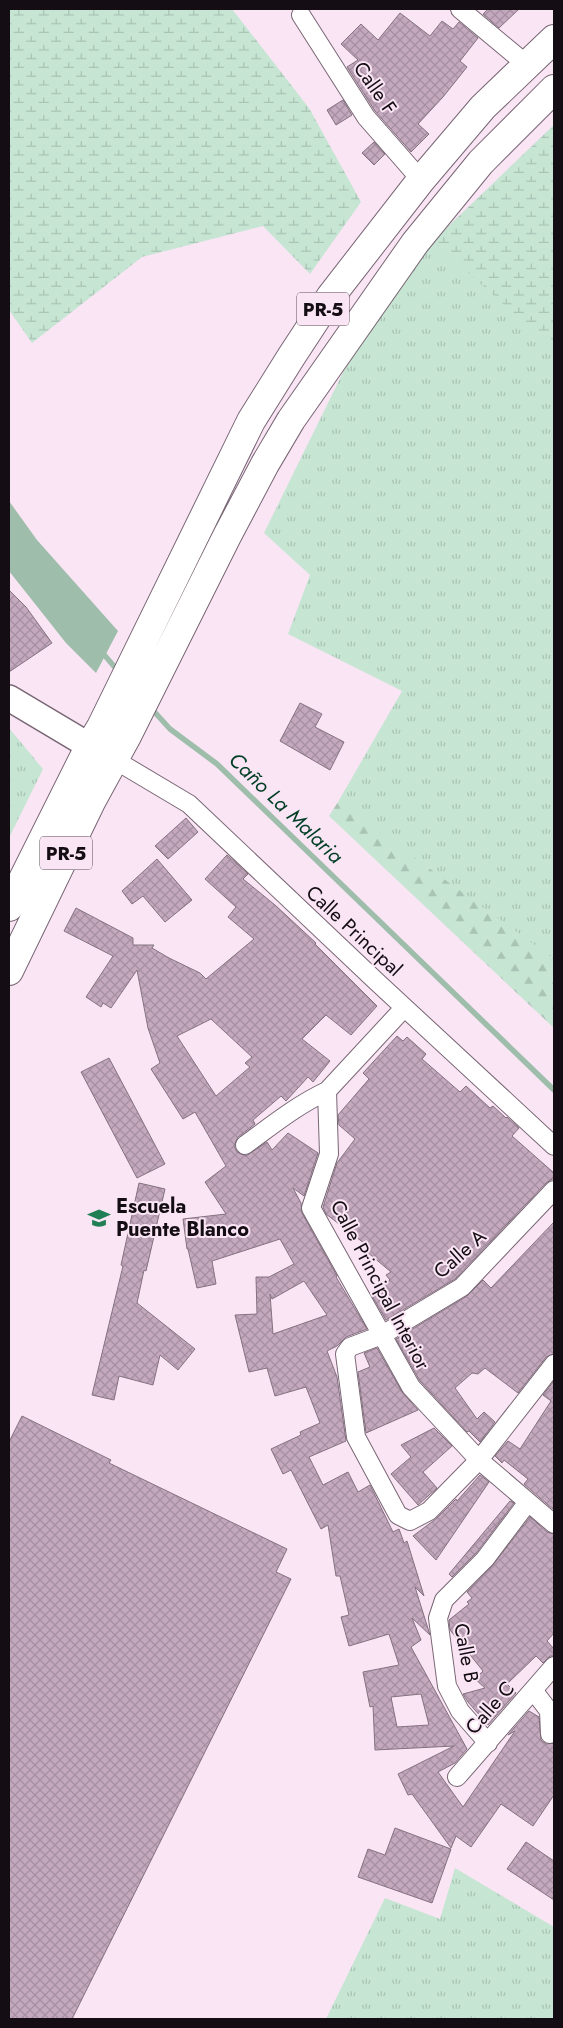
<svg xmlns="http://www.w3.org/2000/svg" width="563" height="2028" font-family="Jost,sans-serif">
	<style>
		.grass { fill: url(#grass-tufts) }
		.forest { fill: url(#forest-firs) }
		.wetland { fill: url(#wetland-marsh) }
		.water { fill: #9ebeab }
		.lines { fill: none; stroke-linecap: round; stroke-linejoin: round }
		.stream { stroke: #9ebeab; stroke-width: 5.5 }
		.building { fill: url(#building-cross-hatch); stroke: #847280; fill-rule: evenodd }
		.street-casing { stroke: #786674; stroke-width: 20 }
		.secondary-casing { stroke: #786674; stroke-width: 28 }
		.primary-casing { stroke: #786674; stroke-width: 30 }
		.street { stroke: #fff; stroke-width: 18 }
		.secondary { stroke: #fff; stroke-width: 25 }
		.primary { stroke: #fff; stroke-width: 28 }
		.labels { text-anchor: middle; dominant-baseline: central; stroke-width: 4; stroke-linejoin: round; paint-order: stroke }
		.shield { fill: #fae5f5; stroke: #594e57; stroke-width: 1 }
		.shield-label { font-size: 19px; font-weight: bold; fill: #140d13 }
		.street-label { font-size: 20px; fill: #140d13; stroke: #fae5f5 }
		.poi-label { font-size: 20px; font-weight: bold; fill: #140d13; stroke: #fae5f5; text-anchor: start }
		.water-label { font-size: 21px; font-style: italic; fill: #003e25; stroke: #fae5f5 }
	</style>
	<defs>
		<pattern id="grass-tufts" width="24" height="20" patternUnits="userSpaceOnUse" patternTransform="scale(1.25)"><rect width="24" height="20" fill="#c6e5d3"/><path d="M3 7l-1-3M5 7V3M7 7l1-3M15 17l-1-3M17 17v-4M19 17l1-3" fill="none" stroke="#a9c3b4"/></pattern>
		<pattern id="forest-firs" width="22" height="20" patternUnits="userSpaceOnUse" patternTransform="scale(1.25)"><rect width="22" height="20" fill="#c6e5d3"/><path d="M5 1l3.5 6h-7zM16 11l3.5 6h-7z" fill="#a9c3b4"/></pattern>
		<pattern id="wetland-marsh" width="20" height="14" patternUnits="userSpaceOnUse" patternTransform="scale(1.25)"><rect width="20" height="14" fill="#c6e5d3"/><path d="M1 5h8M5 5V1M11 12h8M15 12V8" fill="none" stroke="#a9c3b4"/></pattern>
		<pattern id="building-cross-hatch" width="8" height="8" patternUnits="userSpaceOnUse" patternTransform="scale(1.25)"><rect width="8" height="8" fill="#c3a8be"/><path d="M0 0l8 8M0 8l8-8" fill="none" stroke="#a78fa2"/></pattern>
	</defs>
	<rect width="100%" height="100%" fill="#fae5f5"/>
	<path class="grass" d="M554,125V1025L338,802L402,691L288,634L310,575L264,533L359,340L433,241Z
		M9,728L43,769L9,838Z
		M455,1868L554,1927V2019H326L385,1898L440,1919Z"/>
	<path class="forest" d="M338,802L554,959V1028L329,816Z"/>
	<path class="wetland" d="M9,9H232L309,108L361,202L310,274L263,226L142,257L32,343L9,310Z
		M554,125V350L433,241Z"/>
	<path class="water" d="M9,501L37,540L118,631L96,673L66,643L9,571Z"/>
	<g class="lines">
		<path class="stream" d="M100,650L119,672
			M150,707L170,729L217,764L554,1090"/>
	</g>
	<path class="building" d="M488,9H519L499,28L483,14Z
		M400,13L430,36L442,21L453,29L459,22L478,38L460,61L467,67L443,97L418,124L429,134L411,152L375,111L347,67L358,60L341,44L361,24L378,40Z
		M343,100L352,115L336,125L327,110Z
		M374,142L385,154L374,165L362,153Z
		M9,590L26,607L52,643L9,672Z
		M300,703L322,714L315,727L344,742L330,770L280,741Z
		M186,818L198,832L168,859L155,846Z
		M227,855L248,874L243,879L275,905L316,943L315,944L377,1006L351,1035L326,1015L302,1039L330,1061L313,1082L308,1077L286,1101L281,1096L253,1120L255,1124L238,1137L234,1146L237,1152L246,1156L267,1142L272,1150L288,1133L318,1153L304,1196L293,1188L301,1203L302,1213L337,1276L336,1277L367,1329L346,1337L337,1346L327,1351L337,1377L346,1441L309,1457L323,1485L348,1472L358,1492L370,1485L393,1532L399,1529L404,1543L407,1541L424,1596L415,1587L430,1635L412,1618L421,1640L411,1647L467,1749L455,1763L438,1772L463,1807L515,1731L508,1735L529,1711L539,1717L541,1740L546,1744L554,1743V1795L533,1826L501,1804L471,1847L456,1836L451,1848L412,1794L408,1795L398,1774L454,1746L375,1750L373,1706L370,1707L363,1672L399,1665L389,1634L349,1646L341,1617L349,1615L340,1576H336L328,1525L321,1529L291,1470L283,1474L271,1449L301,1435L300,1432L320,1423L306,1387L275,1396L267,1368L249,1372L235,1315L257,1314L256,1277H269L294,1264L280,1239L212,1261L216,1284L197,1288L188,1249H187L183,1219L226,1214L205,1182L226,1166L195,1112L183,1119L151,1069L160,1063L148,1028L137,970L111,1008L103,1003L101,1007L86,997L113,956L64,931L76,908L133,938V945H154L152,948L169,958L200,973L206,979L254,939L228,917L236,907L205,879ZM211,1019L252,1057L245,1063L250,1067L216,1096L177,1036ZM304,1281L327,1315L273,1334L270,1294L272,1299ZM421,1694L429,1725L397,1727L391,1697Z
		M157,859L192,900L165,922L143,896L132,904L122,891Z
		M397,1036L403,1041L407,1037L426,1054L422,1059L460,1092L466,1086L490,1108L493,1106L506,1118L507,1117L519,1128L512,1136L554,1173V1178L546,1183L455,1279L386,1320L371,1294L390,1280L386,1275L391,1272L366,1251L369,1247L326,1214L323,1207L337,1163L355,1139L339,1125L338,1115L369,1079L363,1073Z
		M109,1058L165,1164L137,1178L81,1072Z
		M139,1183L165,1189L146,1271L144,1270L137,1303L195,1349L178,1370L160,1355L153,1385L119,1376L114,1400L92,1395L123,1266L121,1265Z
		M554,1222V1354L546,1357L518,1393L485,1368L478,1374L472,1373L455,1388L477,1419L484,1412L495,1422L480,1442L469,1431L467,1432L420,1381L396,1339L467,1296L483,1280L491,1288Z
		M377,1348L402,1392L418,1410L366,1433L358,1372L370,1367L364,1353Z
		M554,1381V1510L524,1484L528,1479L504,1460L502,1463L495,1456L508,1441L520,1449L551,1401L543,1395Z
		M22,1416L111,1460L109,1463L287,1549L276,1572L291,1579L72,2019H9V1442Z
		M434,1428L452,1446L423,1472L437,1488L418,1505L391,1474L411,1457L401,1445Z
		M480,1475L489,1482L436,1560L413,1536L437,1518L456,1499L457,1501Z
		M510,1501L514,1503L477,1552L452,1577L449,1574Z
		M530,1517L547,1532L554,1534V1633L547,1641L554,1649V1656H550L543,1663L536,1656L507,1684L516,1693L488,1725L468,1702L463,1694L485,1688L475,1679L483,1671L450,1630L449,1620L469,1604L467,1602L472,1598L467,1592L493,1565Z
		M395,1828L451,1849L432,1903L358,1877L368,1849L385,1855Z
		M526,1842L554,1861V1900L507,1869Z"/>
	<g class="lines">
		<g class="street-casing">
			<path id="street" d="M460,9L526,64
				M301,15L366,117L421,180
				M115,760L189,804L377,982L554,1146
				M404,1008L327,1091L329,1154L311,1208L411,1387L479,1460L554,1524
				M245,1145C271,1126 297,1105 327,1091
				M554,1190L462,1287L382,1335L350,1347L345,1354L356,1437L398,1515L410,1521L429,1511L479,1460L554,1364
				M533,1690L549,1711L550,1734
				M488,1743L460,1711L447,1686L438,1618L444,1600L485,1559L528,1502
				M457,1777L554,1666"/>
		</g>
		<g class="secondary-casing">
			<path id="secondary" d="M9,698L108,757"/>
		</g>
		<g class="primary-casing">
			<path id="primary" d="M9,907L89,747L101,727L251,421L291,357L331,296L421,180L483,107L554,39
				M9,971L92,800L127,736L227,536L265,464L291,420L415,243L481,162L554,89"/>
		</g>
		<use href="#street" class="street"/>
		<use href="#secondary" class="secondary"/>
		<use href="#primary" class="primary"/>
	</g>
	<defs>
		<g id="school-bare" transform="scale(1.725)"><path d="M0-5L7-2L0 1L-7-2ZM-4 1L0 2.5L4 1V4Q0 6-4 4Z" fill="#217f55" stroke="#fae5f5" stroke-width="2.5" paint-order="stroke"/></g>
	</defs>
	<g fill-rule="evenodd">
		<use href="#school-bare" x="99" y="1218"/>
	</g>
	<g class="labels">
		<g class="shield">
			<rect x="297" y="292.5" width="52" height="33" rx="4"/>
			<rect x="40" y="836.5" width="52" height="33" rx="4"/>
		</g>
		<g class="shield-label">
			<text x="323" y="309">PR-5</text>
			<text x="66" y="853">PR-5</text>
		</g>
		<g class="street-label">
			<text transform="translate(375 88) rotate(55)">Calle F</text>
			<text transform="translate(354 931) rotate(43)">Calle Principal</text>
			<text transform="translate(460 1254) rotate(-42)">Calle A</text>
			<text transform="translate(380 1285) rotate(62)">Calle Principal Interior</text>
			<text transform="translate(466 1653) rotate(79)">Calle B</text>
			<text transform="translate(490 1708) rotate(-49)">Calle C</text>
		</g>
		<g class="poi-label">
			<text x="116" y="1206">Escuela<tspan x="116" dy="23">Puente Blanco</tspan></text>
		</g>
		<g class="water-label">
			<text transform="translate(286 808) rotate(44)">Caño La Malaria</text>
		</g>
	</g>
	<rect width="563" height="2028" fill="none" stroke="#140d13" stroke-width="20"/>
</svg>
